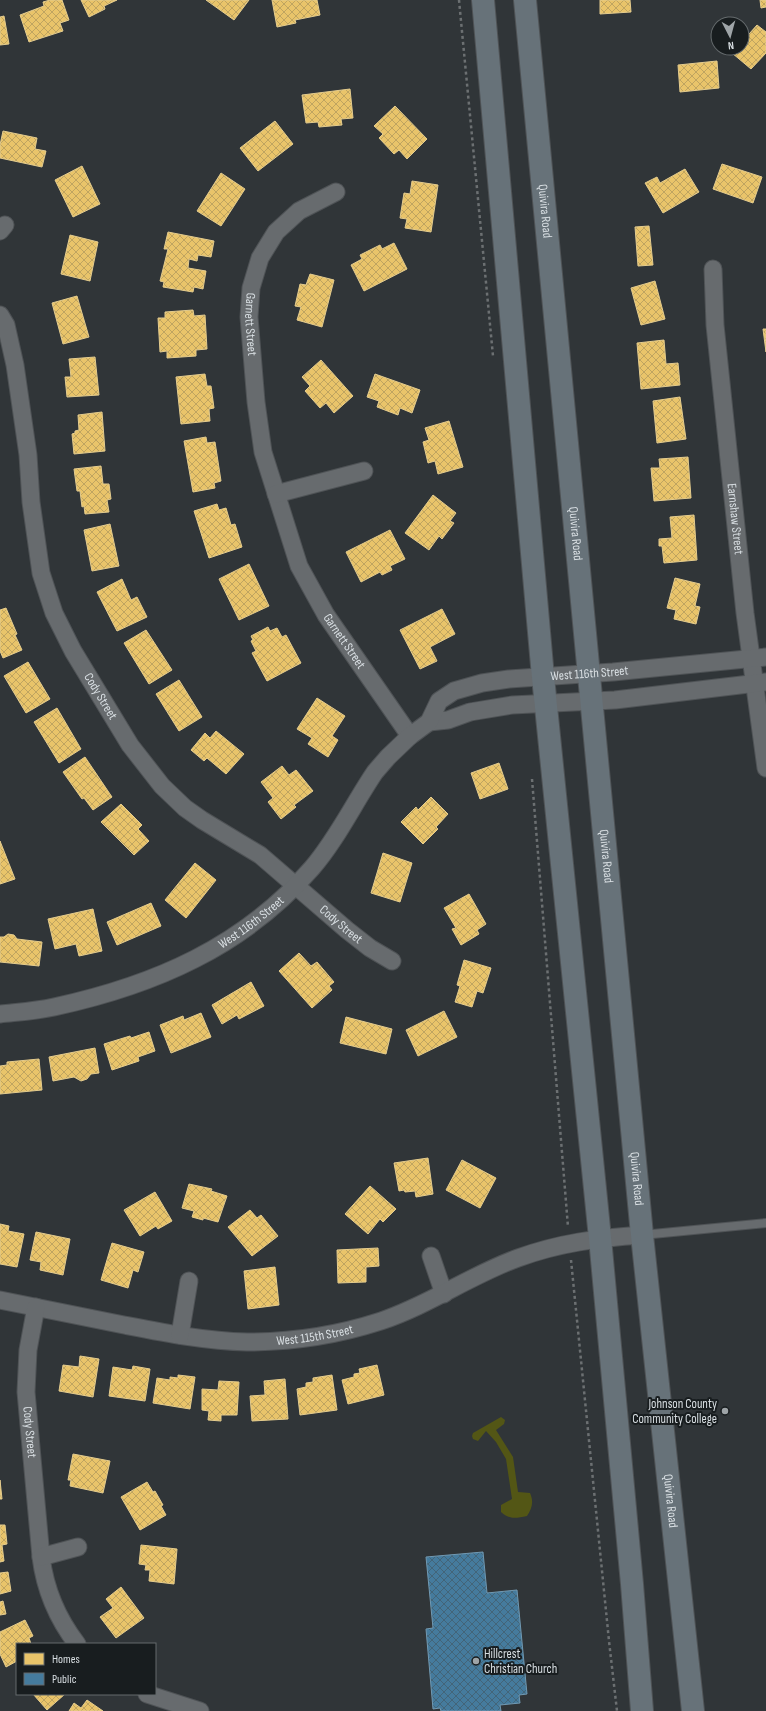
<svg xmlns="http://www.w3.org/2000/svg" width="766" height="1711" font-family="'Sofia Sans Condensed',sans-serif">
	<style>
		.green { fill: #535615 }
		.homes { fill: url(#homes-cross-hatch); stroke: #e4cc8e }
		.public { fill: url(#public-cross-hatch); stroke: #7199b2 }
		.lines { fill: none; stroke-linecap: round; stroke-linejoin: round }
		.service-casing { stroke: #4f5356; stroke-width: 10 }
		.minor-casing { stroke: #4f5356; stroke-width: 19 }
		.primary-casing { stroke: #4f5356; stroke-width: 24 }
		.path { stroke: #6c7072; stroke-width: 2.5; stroke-dasharray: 3 3; stroke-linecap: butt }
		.service { stroke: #676b6e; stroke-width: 8 }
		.minor { stroke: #676b6e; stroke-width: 17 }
		.primary { stroke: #677279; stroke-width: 22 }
		.poi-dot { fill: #9ea4a7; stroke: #181d1f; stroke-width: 1.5 }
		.labels { text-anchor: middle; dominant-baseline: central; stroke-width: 4; stroke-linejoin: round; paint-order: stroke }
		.street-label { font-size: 13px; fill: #d9dfe3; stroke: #181d1f }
		.poi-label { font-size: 13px; fill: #d9dfe3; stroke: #181d1f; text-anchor: end }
	</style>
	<defs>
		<pattern id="homes-cross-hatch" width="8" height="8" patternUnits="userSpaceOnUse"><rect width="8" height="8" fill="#e9c46a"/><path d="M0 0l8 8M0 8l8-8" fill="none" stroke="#bfa460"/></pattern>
		<pattern id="public-cross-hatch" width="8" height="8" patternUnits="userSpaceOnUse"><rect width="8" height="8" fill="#457b9d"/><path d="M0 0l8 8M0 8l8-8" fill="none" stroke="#436579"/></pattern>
	</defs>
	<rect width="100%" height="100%" fill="#303538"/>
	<path class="green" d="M501,1417L505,1420L504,1424L496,1430L513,1457L518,1492L530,1493C534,1502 532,1508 527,1516C516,1518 510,1520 501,1512V1505L512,1499L506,1459L496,1442L486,1431L478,1441L473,1439L472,1436L473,1433Z"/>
	<path class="homes" d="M50,0H62L69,20L60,23L63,31L29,42L20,15L44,6L43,2Z
		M81,0H117L104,6L105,9L89,17Z
		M206,0H249L234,20Z
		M272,0H317L320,15L295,20L296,23L277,27Z
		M600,0H630L631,12L600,14Z
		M760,0H766V7L761,8Z
		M4,16L9,44L0,45V17Z
		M757,25L766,32V53L751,69L732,53L737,48H742V42Z
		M717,61L719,88L680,92L678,65Z
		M350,89L353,118L341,119L342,125L319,127L318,122L306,123L302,95Z
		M395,106L427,139L407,159L399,150L394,154L379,138L383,134L374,126Z
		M275,121L293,144L258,171L240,148Z
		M3,131L37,138L35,149L46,151L42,167L0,158V145Z
		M722,164L762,177L753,203L713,189Z
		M82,166L100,204L73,217L55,180Z
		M685,169L699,192L663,213L645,183L657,177L660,183Z
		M221,173L245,189L221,226L197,211Z
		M412,181L438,185L431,232L405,228L407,219L400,218L404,193L410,194Z
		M649,226L653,265L638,266L635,227Z
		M168,232L214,241L211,257L198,255L197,261L189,259L188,268L206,271L203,289L194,287L193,292L163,287L164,282L160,281L168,249H164Z
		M70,235L98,242L90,281L61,274Z
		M394,243L407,269L364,291L351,265L362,259L360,255L380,245L382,249Z
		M310,274L334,280L322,327L297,320L301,307L295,306L300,284L306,285Z
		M655,281L665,319L641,325L631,288Z
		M77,296L89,337L63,344L52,303Z
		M193,310L194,316L205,315L207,349L196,350V356L167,358V351L160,352L158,318H165V312Z
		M763,329H766V352Z
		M664,340L666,364L678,363L680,385L641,389L637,343Z
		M95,357L99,395L67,397L65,377H71L69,359Z
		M321,360L353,396L334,413L326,403L320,408L305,391L310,386L302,377Z
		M205,374L207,386H211L214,408L209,409L210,421L181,424L176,377Z
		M375,374L420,390L412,413L400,408L398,415L377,407L379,401L367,397Z
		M680,397L686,439L657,443L653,401Z
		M102,412L105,451L74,454L72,434L75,433V431L79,430L78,415Z
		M449,421L463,467L438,474L435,461L428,463L423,442L429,440L425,428Z
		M206,437L207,443L215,442L221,481L214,483L215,488L193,492L184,441Z
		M688,457L691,498L654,501L651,468H660L659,459Z
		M101,466L103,484H109L111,499L107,500L109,512L85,514L84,506L82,507L80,491H77L74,469Z
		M433,495L456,513L450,521L454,523L442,539L439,536L429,550L405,533Z
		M217,504L219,510L226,508L231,525L235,524L242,547L209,558L194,511Z
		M694,515L697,560L664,563L662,546H659V539L672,538L670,517Z
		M110,524L119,566L92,571L84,530Z
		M390,530L405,559L390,566L392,570L382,575L380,572L361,582L346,552Z
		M249,564L269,606L239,620L219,579Z
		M675,578L700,584L695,606L700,607L696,624L674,619L676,610L667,608Z
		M122,579L131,600L137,597L147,617L117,631L97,592Z
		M6,608L17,634L15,635L22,650L3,658L0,651V610Z
		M442,609L455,634L430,647L437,661L420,669L400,630Z
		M268,627L270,631L277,628L282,637L286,635L301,663L267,681L252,653L256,651L251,641L253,640L251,636Z
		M146,630L172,670L149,684L124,643Z
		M28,662L50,699L26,713L4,676Z
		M179,680L202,717L179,731L156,694Z
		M317,698L345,716L332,736L338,740L328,757L308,744L312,738L297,729Z
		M57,708L81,749L59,763L34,722Z
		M216,731L244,754L226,774L207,758L204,761L191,750L205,733L210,738Z
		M85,757L112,797L93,810L84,798L82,799L63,772Z
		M499,763L508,789L480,799L471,773Z
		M282,766L289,775L296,770L313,791L294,805L296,807L281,819L268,802L273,798L261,782Z
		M431,797L448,814L436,827L438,829L423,844L401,822L416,807L418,810Z
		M121,804L142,825L138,829L149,841L134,855L101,822Z
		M0,841L15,879L0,884Z
		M383,853L412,863L400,902L371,893Z
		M195,863L216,880L186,918L165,900Z
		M469,894L486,924L477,930L479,934L461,945L452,929L456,928L444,908Z
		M151,903L161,926L117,945L107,922Z
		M93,909L102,951L79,956L76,944L55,949L48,919Z
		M8,934L14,935L17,939L42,942L39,966L0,962V937H4Z
		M299,953L311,966L317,962L334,982L329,986L332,990L312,1008L279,971Z
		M464,960L491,968L483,993L477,991L472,1007L455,1002L460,986L457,985Z
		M251,982L264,1006L239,1019L237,1015L222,1024L212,1005Z
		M444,1011L457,1037L418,1056L406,1030Z
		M201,1013L211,1037L171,1053L160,1025L183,1016L184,1020Z
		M346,1017L392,1029L386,1054L340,1043Z
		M149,1032L155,1051L138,1057L139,1061L112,1070L104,1044L130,1036L131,1038Z
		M95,1048L99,1073L91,1074L87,1079L81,1081L74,1077L53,1081L49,1057Z
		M39,1059L42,1090L0,1094V1066L7,1065V1062Z
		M428,1158L433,1194L416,1197L415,1191L405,1192L404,1190L399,1191L394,1163Z
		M462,1160L496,1178L480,1208L446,1190Z
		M189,1184L212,1189L211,1191L227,1196L218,1222L203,1218V1220L192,1217L194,1211L182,1208Z
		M370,1186L396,1209L383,1222L380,1219L368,1234L345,1214Z
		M155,1192L172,1221L158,1229L156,1226L140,1236L124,1210Z
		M250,1210L257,1218L261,1215L278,1236L252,1256L228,1227Z
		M0,1224L9,1226L8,1231L24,1234L17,1267L0,1264Z
		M36,1232L70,1239L63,1275L40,1270L41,1262L30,1260Z
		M112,1243L144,1252L138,1272L133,1270L128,1288L101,1280Z
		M378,1248L379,1266L366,1267V1282L338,1283L337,1250Z
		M275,1267L279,1305L248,1309L244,1271Z
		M80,1356L99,1359L93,1397L59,1391L63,1365L79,1367Z
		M377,1365L384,1395L348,1404L342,1380L354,1377V1374L360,1373L359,1369Z
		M133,1366L150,1369L145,1401L109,1396L113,1367L132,1370Z
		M178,1375L195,1377L190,1409L153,1403L157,1378L170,1380V1377L178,1378Z
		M332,1375L337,1410L300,1415L297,1389L306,1387V1383L313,1382V1378Z
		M285,1379L288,1419L252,1421L250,1396L265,1395L264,1381Z
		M219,1381L239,1382L237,1415H221V1421L208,1420L209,1411L202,1410V1389L218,1390Z
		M73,1454L110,1461L103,1493L70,1486L71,1480H68Z
		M0,1480L2,1499H0Z
		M147,1482L153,1492L155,1491L163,1505L161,1506L166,1515L140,1530L121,1497Z
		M0,1525H5L7,1544L2,1545L4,1561L0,1562Z
		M141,1545L177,1549L174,1584L149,1581L150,1570H145L146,1565L139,1564Z
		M8,1572L11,1591L0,1594V1573Z
		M121,1587L144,1618L116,1638L100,1617L113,1608L106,1599Z
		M3,1601L6,1614L0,1615V1602Z
		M25,1620L33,1636L29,1638L31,1644H17V1661L6,1667L0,1654V1632Z
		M33,1694H65L47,1710Z
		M87,1700L103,1711H69L74,1703L81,1708Z"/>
	<path class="public" d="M483,1552L487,1593L517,1590L527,1694L519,1695L520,1703L500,1705L501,1711H441L440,1708L433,1709L426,1629L433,1628L426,1557Z"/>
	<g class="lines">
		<g class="service-casing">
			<path id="service" d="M642,1235L766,1223"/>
		</g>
		<g class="minor-casing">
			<g id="minor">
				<path id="s1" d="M336,192L299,211L276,232L260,258L251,288L249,317L256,402L263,452L299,566L326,615L410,736"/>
				<path d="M0,231L5,225"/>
				<path id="s2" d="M713,269L715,325L745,613L766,768"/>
				<path id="s3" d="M0,315L6,325L15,365L28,455L31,502L41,573L54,613L73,651L130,745L162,786L185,808L202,820L260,855L347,930L370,948L392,961"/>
				<path d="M276,494L364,471"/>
				<path d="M429,722L448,720L470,712L512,705L615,700L766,682"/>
				<path id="s4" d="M0,1014C18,1012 36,1011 54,1007C155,985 243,947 312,868C337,839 354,803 375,772L388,757L410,736L429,722L439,701L454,691L482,683L509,679L613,672L766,657"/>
				<path d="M431,1256L444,1294"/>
				<path id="s5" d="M0,1300C41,1308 83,1317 124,1325C165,1333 205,1341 247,1342C292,1342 338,1335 381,1321C429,1305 471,1275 518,1258C559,1243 598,1238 642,1235"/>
				<path id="s6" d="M36,1307L28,1350L26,1392L41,1557C45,1589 57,1618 77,1644"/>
				<path d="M180,1335L189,1281"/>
				<path d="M41,1557L78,1547"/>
				<path d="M147,1694L200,1711"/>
			</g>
		</g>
		<g class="primary-casing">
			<g id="primary">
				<path d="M483,0L543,677L600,1238L632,1584L642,1711"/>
				<path id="s7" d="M525,0L642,1235L693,1711"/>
			</g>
		</g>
		<path class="path" d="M459,0L493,356
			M532,779L568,1227
			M571,1260L609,1641L617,1711"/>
		<use href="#service" class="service"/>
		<use href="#minor" class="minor"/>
		<use href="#primary" class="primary"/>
	</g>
	<g class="poi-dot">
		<circle cx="725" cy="1411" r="4"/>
		<circle cx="476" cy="1661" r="4"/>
	</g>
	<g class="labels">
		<g class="street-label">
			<text stroke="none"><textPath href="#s7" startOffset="212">Quivira Road</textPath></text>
			<text stroke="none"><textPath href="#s1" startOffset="171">Garnett Street</textPath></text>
			<text stroke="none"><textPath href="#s2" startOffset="251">Earnshaw Street</textPath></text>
			<text stroke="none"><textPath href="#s7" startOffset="536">Quivira Road</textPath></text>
			<text stroke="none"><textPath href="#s1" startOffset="507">Garnett Street</textPath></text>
			<text stroke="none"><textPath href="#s4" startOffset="720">West 116th Street</textPath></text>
			<text stroke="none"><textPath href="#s3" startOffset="400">Cody Street</textPath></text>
			<text stroke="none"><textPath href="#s7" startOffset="860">Quivira Road</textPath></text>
			<text stroke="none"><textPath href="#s4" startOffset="271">West 116th Street</textPath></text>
			<text stroke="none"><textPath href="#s3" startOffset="736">Cody Street</textPath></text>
			<text stroke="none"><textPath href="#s7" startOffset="1184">Quivira Road</textPath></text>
			<text stroke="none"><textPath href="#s5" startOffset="319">West 115th Street</textPath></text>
			<text stroke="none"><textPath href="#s6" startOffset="126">Cody Street</textPath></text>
			<text stroke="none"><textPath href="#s7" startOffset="1508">Quivira Road</textPath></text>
		</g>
		<g class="poi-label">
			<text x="717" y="1404">Johnson County<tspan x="717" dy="15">Community College</tspan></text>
			<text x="484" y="1654" text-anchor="start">Hillcrest<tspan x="484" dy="15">Christian Church</tspan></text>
		</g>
	</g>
	<rect x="16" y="1643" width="140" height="52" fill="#181d1f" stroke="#656b6d"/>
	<rect x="24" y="1653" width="20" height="12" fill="#e9c46a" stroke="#656b6d"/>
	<text x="52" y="1663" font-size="12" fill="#d9dfe3">Homes</text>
	<rect x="24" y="1673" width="20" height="12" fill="#457b9d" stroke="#656b6d"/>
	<text x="52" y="1683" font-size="12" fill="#d9dfe3">Public</text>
	<g transform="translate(730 36) rotate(174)"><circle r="19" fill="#181d1f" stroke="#656b6d"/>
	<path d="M0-3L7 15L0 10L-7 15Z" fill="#9ea4a7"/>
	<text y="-6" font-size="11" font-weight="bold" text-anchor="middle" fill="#d9dfe3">N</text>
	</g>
</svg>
